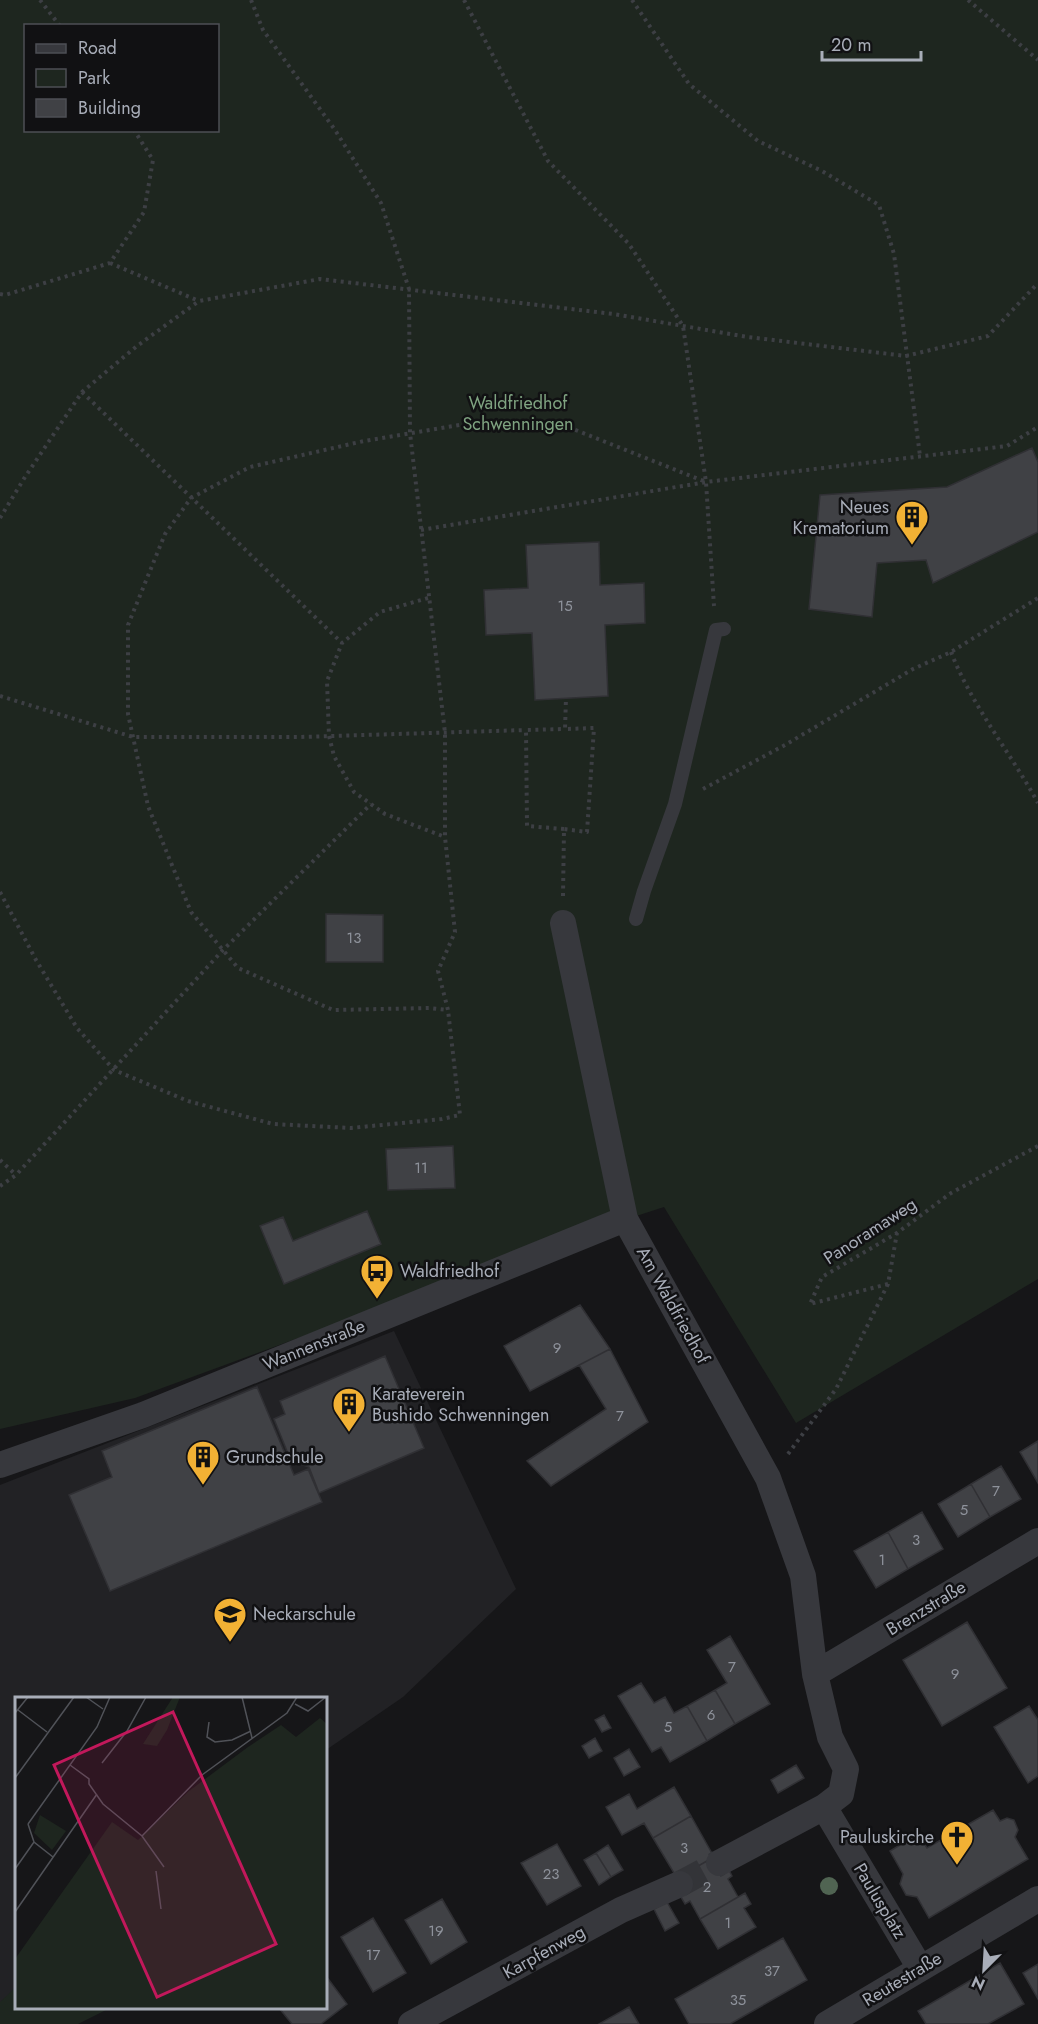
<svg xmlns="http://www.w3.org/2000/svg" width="1038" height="2024" font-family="Jost,sans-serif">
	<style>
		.built { fill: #222225 }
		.green { fill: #1e261f; fill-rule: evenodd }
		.building { fill: #404145; stroke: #303034; stroke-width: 1.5 }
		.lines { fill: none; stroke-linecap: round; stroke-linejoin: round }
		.street-tunnel { stroke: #333438; stroke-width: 26; stroke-dasharray: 26 13; stroke-linecap: butt }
		.path { stroke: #3d3f44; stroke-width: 4; stroke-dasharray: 3 4.5; stroke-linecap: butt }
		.lane { stroke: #37383d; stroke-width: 14 }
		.street { stroke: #37383d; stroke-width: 26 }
		.tree { fill: #506452 }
		.labels { text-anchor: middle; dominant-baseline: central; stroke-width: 5; stroke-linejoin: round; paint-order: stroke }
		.number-label { font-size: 15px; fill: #8e929b }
		.park-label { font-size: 18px; fill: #7fa381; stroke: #111113 }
		.poi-label { font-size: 18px; fill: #a8adb8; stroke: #111113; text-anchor: start }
		.street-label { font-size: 18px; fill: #a8adb8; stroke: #111113 }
		.inset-road { fill: none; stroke: #505258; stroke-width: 1.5 }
		.view { fill: #c2185b; fill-opacity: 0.15; stroke: #c2185b; stroke-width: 3 }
		.inset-edge { fill: none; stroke: #a8adb8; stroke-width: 3 }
	</style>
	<rect width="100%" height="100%" fill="#161618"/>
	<path class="built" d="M394,1331L516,1589L403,1697L326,1750V1698H16V2002L0,2022V1485Z"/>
	<path class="green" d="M0,0H1038V1279L796,1423L664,1207L587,1232L135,1398L0,1429ZM26,26H218V130H26Z
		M16,1987V2008H110L78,2024H0V2002Z"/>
	<path class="building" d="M1032,448L1038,462V532L933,583L926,560L877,563L872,617L809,609L820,495L947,487Z
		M599,542L600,585L644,583L645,623L605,625L608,696L535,700L532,633L486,635L484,590L528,588L526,545Z
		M326,914L383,915V962H326Z
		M453,1146L455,1188L388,1190L386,1149Z
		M367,1211L381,1244L284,1284L260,1226L283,1217L293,1241Z
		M580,1305L610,1349L530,1391L504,1346Z
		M610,1349L648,1422L551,1486L527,1461L606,1409L579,1365Z
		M385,1356L424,1448L319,1493L309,1467L291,1461L274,1419L285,1414L280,1401Z
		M257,1387L294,1475L308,1469L322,1502L110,1591L69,1495L112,1477L102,1451Z
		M1038,1441V1483L1020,1452Z
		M1001,1466L1021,1499L990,1517L971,1484Z
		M971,1484L990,1517L958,1537L938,1504Z
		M922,1512L943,1549L908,1569L888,1532Z
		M888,1532L908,1569L876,1588L854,1551Z
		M967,1622L1007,1688L942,1726L903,1660Z
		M730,1636L770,1704L735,1724L715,1690L727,1683L707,1650Z
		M641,1683L654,1703L665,1697L674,1713L687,1706L707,1741L670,1762L661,1747L652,1752L618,1696Z
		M715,1690L735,1724L707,1741L687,1706Z
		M1029,1706L1038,1720V1776L1028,1783L994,1727Z
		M604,1715L611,1728L602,1732L595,1720Z
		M595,1738L602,1751L589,1758L582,1746Z
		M629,1749L640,1767L624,1776L614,1758Z
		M796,1765L804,1778L778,1793L771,1780Z
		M674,1787L691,1816L653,1838L644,1823L622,1835L606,1807L629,1794L637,1809Z
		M993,1810L1000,1821L1007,1818L1014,1820L1018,1830L1015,1837L1028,1859L929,1918L917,1897L906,1895L900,1884L903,1874L890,1851L918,1834L927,1848Z
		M691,1816L714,1857L677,1878L653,1838Z
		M557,1844L581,1886L547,1905L521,1863Z
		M608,1845L623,1870L611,1877L596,1853Z
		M596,1853L611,1877L599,1885L584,1860Z
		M714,1857L728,1868L732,1876L728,1879L738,1897L700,1919L690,1901L685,1904L678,1892L677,1878Z
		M745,1893L751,1904L744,1908L756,1927L718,1949L700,1919Z
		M442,1899L467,1942L431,1964L405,1920Z
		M667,1902L679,1923L665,1931L654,1909Z
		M373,1918L406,1973L373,1992L341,1937Z
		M783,1938L807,1980L730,2024H689L675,1999Z
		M1000,1963L1024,2004L988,2024H926L918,2011Z
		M1038,1964V1999L1023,1973Z
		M326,1976L347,2004L321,2024H292L279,2008H326Z
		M629,2007L639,2024H599Z"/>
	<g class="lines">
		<path class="street-tunnel" d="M680,1884L719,1863"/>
		<path class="path" d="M40,0L60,26
			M251,0L263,30L335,130L381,203L409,289L410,433L445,733V837L455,932L438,971L448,1010L429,1008L333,1010L238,968L191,912L148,806L128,714V625L165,534L191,498L250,467L364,441L477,422L568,427L706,482
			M464,0L548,161L629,244L683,326L706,482L714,606
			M632,0L689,84L758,141L822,171L879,205L894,254L920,456
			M968,0L1038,60
			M110,263L199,301
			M0,294L5,295L110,263L144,212L153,160L134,130
			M82,392L342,643
			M0,518L25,477L82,392L137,346L199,301L320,279L613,314L748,337L906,356L988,336L1038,283
			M421,530L706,482L1007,446L1038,427
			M428,598L380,612L342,643L327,681L329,736L334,756L354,792L385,814L445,837
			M951,652C972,706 1010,752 1038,803
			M0,696L133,737H300L526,730
			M703,789L785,745L913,669L951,652L1038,598
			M564,829L527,826L526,730L565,729
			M0,892L36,960L77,1028L114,1070L188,1101L273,1124L351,1128L442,1119L460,1115L448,1010
			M563,896L564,829L587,832L594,728L565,729L566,698
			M0,1160L16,1175
			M0,1186L16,1175L223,950L371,804
			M888,1284L810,1304L822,1277L897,1233L951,1193L1038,1146
			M788,1454L836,1389L888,1284L897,1233"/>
		<path class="lane" d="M636,919L644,891L675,804L716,630L724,629"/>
		<path class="street" d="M563,923L625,1219L768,1478L803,1576L815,1674L830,1737L846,1769L841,1794L824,1807L920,1968
			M0,1465L143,1415L625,1219
			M815,1674L1038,1541
			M719,1863L824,1807
			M411,2024L621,1910L680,1884
			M827,2024L1038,1899"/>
	</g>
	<circle class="tree" cx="829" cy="1886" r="9"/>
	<defs>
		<g id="building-pin" transform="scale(1.725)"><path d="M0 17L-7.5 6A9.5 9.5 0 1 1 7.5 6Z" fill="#f2b134" stroke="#111113"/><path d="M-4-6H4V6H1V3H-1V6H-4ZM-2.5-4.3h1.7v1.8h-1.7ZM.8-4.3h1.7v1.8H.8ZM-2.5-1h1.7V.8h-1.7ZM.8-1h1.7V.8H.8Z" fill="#111"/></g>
		<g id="bus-pin" transform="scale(1.725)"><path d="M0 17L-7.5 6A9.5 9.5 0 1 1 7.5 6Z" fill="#f2b134" stroke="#111113"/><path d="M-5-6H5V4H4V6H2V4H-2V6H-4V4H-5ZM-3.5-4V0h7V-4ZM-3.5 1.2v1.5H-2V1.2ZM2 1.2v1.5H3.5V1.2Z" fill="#111"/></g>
		<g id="school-pin" transform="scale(1.725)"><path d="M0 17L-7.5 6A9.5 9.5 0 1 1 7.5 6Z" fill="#f2b134" stroke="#111113"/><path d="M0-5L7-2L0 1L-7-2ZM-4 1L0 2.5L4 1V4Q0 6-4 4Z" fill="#111"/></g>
		<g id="church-pin" transform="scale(1.725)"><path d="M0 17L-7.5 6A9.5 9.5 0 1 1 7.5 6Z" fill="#f2b134" stroke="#111113"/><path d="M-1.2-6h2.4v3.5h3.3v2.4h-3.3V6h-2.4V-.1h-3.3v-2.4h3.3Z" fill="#111"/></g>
	</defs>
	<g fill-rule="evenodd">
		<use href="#building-pin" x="912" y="517"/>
		<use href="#bus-pin" x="377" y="1271"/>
		<use href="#building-pin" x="349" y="1404"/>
		<use href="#building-pin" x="203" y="1457"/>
		<use href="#school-pin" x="230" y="1614"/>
		<use href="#church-pin" x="957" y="1837"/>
	</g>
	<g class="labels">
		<g class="number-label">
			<text x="565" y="606">15</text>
			<text x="354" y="938">13</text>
			<text x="421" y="1168">11</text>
			<text x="557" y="1348">9</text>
			<text x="620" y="1416">7</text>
			<text x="996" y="1491">7</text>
			<text x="964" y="1510">5</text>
			<text x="916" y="1540">3</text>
			<text x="882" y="1560">1</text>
			<text x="732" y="1667">7</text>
			<text x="955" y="1674">9</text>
			<text x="711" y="1715">6</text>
			<text x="668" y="1727">5</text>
			<text x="684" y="1848">3</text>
			<text x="551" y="1874">23</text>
			<text x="707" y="1887">2</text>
			<text x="728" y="1923">1</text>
			<text x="436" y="1931">19</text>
			<text x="373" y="1955">17</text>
			<text x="772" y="1971">37</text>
			<text x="738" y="2000">35</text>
		</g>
		<g class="park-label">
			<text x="518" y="403">Waldfriedhof<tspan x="518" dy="21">Schwenningen</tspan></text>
		</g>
		<g class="poi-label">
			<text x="889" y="507" text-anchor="end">Neues<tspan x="889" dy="21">Krematorium</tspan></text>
			<text x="400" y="1271">Waldfriedhof</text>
			<text x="372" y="1394">Karateverein<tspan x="372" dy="21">Bushido Schwenningen</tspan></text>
			<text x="226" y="1457">Grundschule</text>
			<text x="253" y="1614">Neckarschule</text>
			<text x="934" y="1837" text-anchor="end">Pauluskirche</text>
		</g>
		<g class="street-label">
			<text transform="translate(870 1231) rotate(-33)">Panoramaweg</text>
			<text transform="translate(673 1305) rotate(61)">Am Waldfriedhof</text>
			<text transform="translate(314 1345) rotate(-22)">Wannenstraße</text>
			<text transform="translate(926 1608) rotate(-31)">Brenzstraße</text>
			<text transform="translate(880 1901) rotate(59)">Paulusplatz</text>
			<text transform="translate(544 1952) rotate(-29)">Karpfenweg</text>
			<text transform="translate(902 1979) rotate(-31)">Reutestraße</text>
		</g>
	</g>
	<g transform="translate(15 1697)">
		<rect width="312" height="312" fill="#161618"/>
		<path d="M158,0H165L152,33L142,49L128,47ZM305,21L312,27V312H0V262L97,125L123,143L174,94L233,50L266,28L281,40ZM25,118L51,134L37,153L19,136Z" fill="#1e261f"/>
		<path class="inset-road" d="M71,0L88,12M227,0L237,41M280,7L293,14L311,0M3,13L32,35M0,16L13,0M194,25L192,40L200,45L217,43L236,34M87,66L112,34L131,0M55,68L74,82V87L88,107L127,139L149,170M0,81L59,0M13,127L82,30L95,0M13,127L19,145L38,160M127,139L187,78L272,16L282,0M0,172L19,145M141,174L146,212M0,215L82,97"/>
		<path class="view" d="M158,15L261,247L142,300L39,68Z"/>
		<rect width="312" height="312" class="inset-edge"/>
	</g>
	<rect x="24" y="24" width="195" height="108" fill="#111113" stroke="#4d4f55" stroke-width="1.5"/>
	<rect x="36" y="44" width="30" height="9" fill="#37383d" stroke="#4d4f55" stroke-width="1.5"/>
	<text x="78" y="54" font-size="18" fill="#a8adb8">Road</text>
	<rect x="36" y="69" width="30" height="18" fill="#1e261f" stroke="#4d4f55" stroke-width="1.5"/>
	<text x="78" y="84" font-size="18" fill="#a8adb8">Park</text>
	<rect x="36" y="99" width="30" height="18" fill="#404145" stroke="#4d4f55" stroke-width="1.5"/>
	<text x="78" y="114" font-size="18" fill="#a8adb8">Building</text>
	<g transform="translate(984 1970) rotate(204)" stroke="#111113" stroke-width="4.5" paint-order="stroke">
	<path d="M0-4.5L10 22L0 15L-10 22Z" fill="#a8adb8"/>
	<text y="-9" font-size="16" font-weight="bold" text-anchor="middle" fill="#a8adb8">N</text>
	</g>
	<path d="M822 51v9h99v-9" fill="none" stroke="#a8adb8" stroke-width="3"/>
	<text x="831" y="51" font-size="18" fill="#a8adb8" stroke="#111113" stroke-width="4.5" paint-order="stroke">20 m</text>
</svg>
